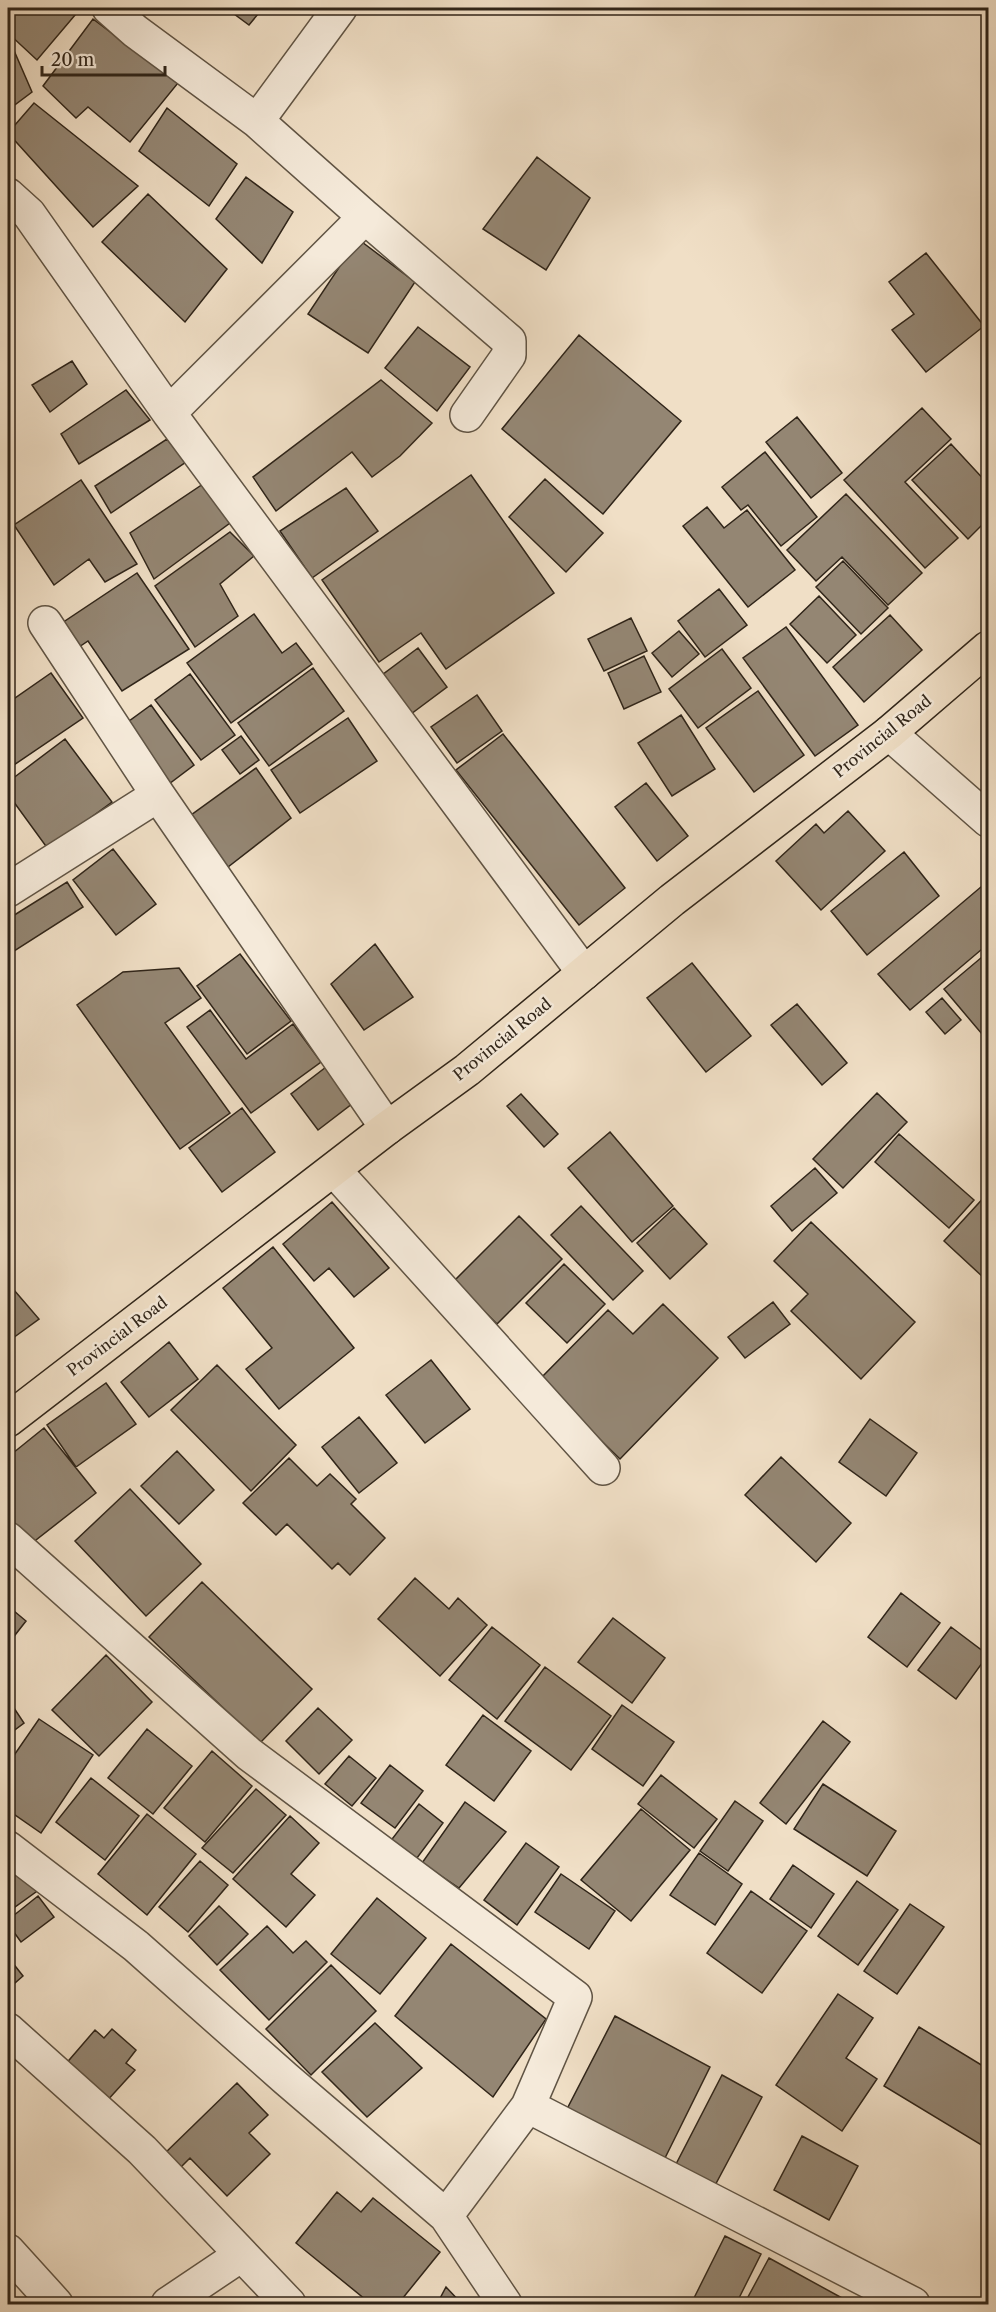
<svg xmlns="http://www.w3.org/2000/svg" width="996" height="2312" font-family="'Libre Caslon Text',serif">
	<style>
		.building { fill: #948673; stroke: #302519; stroke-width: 1.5 }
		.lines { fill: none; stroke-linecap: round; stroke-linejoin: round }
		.minor-casing { stroke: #605444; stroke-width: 36 }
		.major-casing { stroke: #302519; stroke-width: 36 }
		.minor { stroke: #f5eada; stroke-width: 33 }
		.major { stroke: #f0dfc6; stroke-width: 33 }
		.labels { text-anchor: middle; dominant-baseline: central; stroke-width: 5; stroke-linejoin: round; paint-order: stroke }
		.street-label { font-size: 16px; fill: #302519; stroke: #f5eada }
	</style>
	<rect width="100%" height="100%" fill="#f0dfc6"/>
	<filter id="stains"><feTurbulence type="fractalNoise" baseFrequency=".00333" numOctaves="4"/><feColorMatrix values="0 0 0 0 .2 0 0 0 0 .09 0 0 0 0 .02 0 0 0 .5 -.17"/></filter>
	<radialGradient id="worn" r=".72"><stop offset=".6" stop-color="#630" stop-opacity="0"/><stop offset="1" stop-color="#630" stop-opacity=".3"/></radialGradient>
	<path class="building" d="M8,8H81L37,60L8,33Z
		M226,8H263L249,25Z
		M93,19L178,83L130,142L88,107L76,118L43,86Z
		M8,42L12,46L32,92L8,110Z
		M34,103L138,186L93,227L8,133Z
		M167,108L237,164L209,206L139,151Z
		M537,157L590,198L546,270L483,229Z
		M246,177L293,212L262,263L216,219Z
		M148,194L227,269L185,322L102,242Z
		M358,239L415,282L368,353L308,314Z
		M926,253L984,326L926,372L892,330L914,314L889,282Z
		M418,327L470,367L437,411L385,368Z
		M579,335L681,421L603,514L502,429Z
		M72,361L87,384L50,412L32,385Z
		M381,380L432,423L400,456L372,477L352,452L276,511L253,477Z
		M126,390L150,420L79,464L61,434Z
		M922,408L951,439L905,482L958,538L925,568L844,480Z
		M797,417L842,473L811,498L766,442Z
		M167,439L186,462L111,513L95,486Z
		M951,444L988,484V519L968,539L912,480Z
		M765,452L817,517L781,546L748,505L741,510L722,487Z
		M471,475L554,593L446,669L421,633L379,662L322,580Z
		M545,479L603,533L566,572L509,517Z
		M81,480L137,564L105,582L89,559L54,585L14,525Z
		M206,482L230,523L154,579L130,533Z
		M346,488L378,531L312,578L280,531Z
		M846,494L922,573L888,605L842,557L816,581L787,550Z
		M707,507L724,528L747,510L795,570L748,607L683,526Z
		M230,532L254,556L220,584L238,616L195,647L155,586Z
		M843,561L888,608L861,634L816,587Z
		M137,573L189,649L122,691L88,641L76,649L62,623Z
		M719,589L747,625L705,657L678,621Z
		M819,596L856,635L827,663L790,624Z
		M254,614L282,653L296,643L312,664L231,723L187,663Z
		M890,615L922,650L864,702L833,667Z
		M631,618L647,651L604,671L588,639Z
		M786,627L858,725L815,756L743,658Z
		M679,631L699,654L672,677L652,653Z
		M418,648L447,687L407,717L378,678Z
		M722,649L751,688L698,728L669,689Z
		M644,656L661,692L624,709L608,673Z
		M313,668L344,711L269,766L238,723Z
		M51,673L83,718L8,769V703Z
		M190,674L235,735L201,760L155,700Z
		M758,691L804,755L754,792L706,728Z
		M477,695L502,731L457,763L431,727Z
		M151,705L194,765L165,787L121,727Z
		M681,715L715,769L672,796L638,743Z
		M348,718L377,761L300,813L271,770Z
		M503,734L625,888L579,925L456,770Z
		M241,736L259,760L240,774L222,750Z
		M65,739L112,802L48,849L8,794V782Z
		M256,768L291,818L228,867L187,818Z
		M646,783L688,836L657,861L615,807Z
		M848,811L885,851L821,910L776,861L816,824L824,833Z
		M113,849L156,904L116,935L73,880Z
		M904,852L939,896L867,955L831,911Z
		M988,881V944L910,1010L878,974Z
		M67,882L83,907L8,955V919Z
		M375,944L413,997L364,1030L331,984Z
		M988,952V1039L987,1040L944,989Z
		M240,954L291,1021L247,1054L197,986Z
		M692,963L751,1036L706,1072L647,998Z
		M179,968L201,998L165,1023L230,1113L180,1149L77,1005L123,972Z
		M942,998L961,1020L945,1034L926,1012Z
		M797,1004L847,1063L822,1085L771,1025Z
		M210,1010L246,1059L293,1024L321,1062L251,1113L187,1027Z
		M330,1064L357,1100L318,1130L291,1094Z
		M877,1093L907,1122L843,1188L813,1159Z
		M521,1094L558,1134L544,1147L507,1106Z
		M242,1108L275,1152L222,1192L189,1148Z
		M610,1132L673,1206L632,1242L568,1168Z
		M899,1134L974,1200L949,1228L875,1162Z
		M815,1168L837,1193L792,1231L771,1206Z
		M988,1193V1273L984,1278L944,1241Z
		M332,1202L389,1268L354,1297L329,1268L314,1281L283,1244Z
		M581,1206L643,1271L613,1300L551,1235Z
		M674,1208L707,1244L670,1279L637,1243Z
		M519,1216L562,1259L497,1324L454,1281Z
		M811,1222L915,1322L861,1379L791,1311L808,1294L774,1261Z
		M273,1247L354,1348L279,1409L246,1369L272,1348L223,1288Z
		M564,1264L605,1304L567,1343L526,1303Z
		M8,1283L39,1319L13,1338L8,1330Z
		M773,1302L790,1324L745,1358L728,1337Z
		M663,1304L718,1358L620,1459L539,1380L608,1310L633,1334Z
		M169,1342L198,1379L149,1417L121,1382Z
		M431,1360L470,1409L425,1443L386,1395Z
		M217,1365L296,1445L251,1491L171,1410Z
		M106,1383L136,1424L76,1467L47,1425Z
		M359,1417L397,1463L359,1493L322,1447Z
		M870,1419L917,1453L886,1496L839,1462Z
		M44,1428L96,1493L27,1547L8,1523V1457Z
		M177,1451L214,1490L179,1524L141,1486Z
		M781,1457L851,1523L816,1562L745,1495Z
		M289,1458L317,1486L330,1474L356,1499L351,1504L385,1538L350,1575L338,1563L332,1569L287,1524L276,1535L243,1503Z
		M130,1489L201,1564L146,1616L75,1541Z
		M415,1578L449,1609L458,1598L487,1625L440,1676L378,1619Z
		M202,1582L312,1689L260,1743L149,1637Z
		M901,1593L940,1623L907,1667L868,1637Z
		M8,1606L26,1621L8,1644Z
		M613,1618L665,1658L632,1703L578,1662Z
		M492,1627L540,1665L497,1719L449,1680Z
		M951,1627L988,1655L956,1699L918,1670Z
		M106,1655L152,1702L99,1756L52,1710Z
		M545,1667L611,1716L571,1770L505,1721Z
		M8,1699L24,1723L8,1735Z
		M622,1705L674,1742L643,1786L592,1749Z
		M318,1708L352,1740L319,1774L286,1741Z
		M483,1715L531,1751L494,1801L446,1765Z
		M39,1719L93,1755L41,1833L8,1810V1764Z
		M823,1721L850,1742L786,1824L760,1803Z
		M147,1729L192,1766L153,1814L108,1778Z
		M212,1751L252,1786L205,1842L164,1808Z
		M349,1756L376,1778L352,1806L325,1784Z
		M390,1765L423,1791L395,1828L361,1803Z
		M661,1775L717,1819L694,1848L638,1804Z
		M91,1778L139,1816L105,1860L56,1822Z
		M823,1784L896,1831L867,1876L794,1829Z
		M256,1789L286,1815L233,1873L202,1848Z
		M735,1801L763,1821L728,1871L700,1851Z
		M465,1802L506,1832L459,1888L422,1863Z
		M419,1804L443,1823L414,1862L389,1843Z
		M641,1809L690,1850L631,1921L581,1880Z
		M147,1814L196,1854L147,1915L98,1874Z
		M290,1816L319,1843L291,1874L315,1895L286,1927L233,1879Z
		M526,1843L559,1867L517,1925L484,1900Z
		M699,1853L742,1884L715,1925L670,1895Z
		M200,1861L228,1885L188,1932L159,1907Z
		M793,1865L834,1894L811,1928L770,1899Z
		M13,1871L40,1889L8,1912V1875Z
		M561,1874L615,1911L589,1949L535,1912Z
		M857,1881L898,1910L858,1965L818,1936Z
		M751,1891L807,1931L762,1993L707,1953Z
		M38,1896L54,1917L21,1942L8,1924V1920Z
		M377,1898L426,1938L380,1994L331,1954Z
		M910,1904L944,1927L897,1994L864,1971Z
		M219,1906L248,1934L217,1965L189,1936Z
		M267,1926L293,1953L306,1941L327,1962L269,2020L220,1970Z
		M451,1944L546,2019L493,2097L395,2016Z
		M8,1957L23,1976L8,1989Z
		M331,1965L376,2011L311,2075L266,2029Z
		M838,1994L873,2018L846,2058L877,2079L842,2131L776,2085Z
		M615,2016L710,2067L664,2160L567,2109Z
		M375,2023L422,2068L367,2117L322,2072Z
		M919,2027L988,2069V2149L884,2086Z
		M112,2029L136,2050L126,2063L135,2070L105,2103L64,2066L95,2030L104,2038Z
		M722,2075L762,2097L712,2191L673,2170Z
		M237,2083L268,2115L249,2133L270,2154L227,2196L190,2158L176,2172L161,2157Z
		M802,2136L858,2166L829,2220L774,2190Z
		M337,2192L361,2212L373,2198L440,2252L398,2304H371L296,2243Z
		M725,2236L761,2254L736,2304H691Z
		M769,2258L853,2304H761L748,2297Z
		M446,2287L462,2304H437Z"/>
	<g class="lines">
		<g class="minor-casing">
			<path id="minor" d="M109,8L135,31L257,121L365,217L169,413
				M257,121L340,8
				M8,195L29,214L169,413L584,973
				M365,217L509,341V355L467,415
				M45,623L158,795L387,1128
				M889,733L988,820
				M8,890L158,795
				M334,1170L603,1468
				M8,1539L249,1754L575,1997L528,2106L446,2216
				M8,1848L136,1946L285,2078L446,2216L505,2304
				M8,2030L142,2150L289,2304
				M528,2106L913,2304
				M8,2251L56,2304
				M168,2304L241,2255"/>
		</g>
		<g class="major-casing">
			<path id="major" d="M8,1420L387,1128L467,1070L672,900L889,733L988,648"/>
		</g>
		<use href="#minor" class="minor"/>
		<use href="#major" class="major"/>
	</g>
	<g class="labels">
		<g class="street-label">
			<text transform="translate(882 736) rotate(-39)">Provincial Road</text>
			<text transform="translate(502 1039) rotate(-39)">Provincial Road</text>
			<text transform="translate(117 1336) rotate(-37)">Provincial Road</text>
		</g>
	</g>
	<rect width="996" height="2312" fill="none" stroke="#f0dfc6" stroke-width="30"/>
	<rect x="9" y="9" width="978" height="2294" fill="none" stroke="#302519" stroke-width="3"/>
	<rect x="15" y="15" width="966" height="2282" fill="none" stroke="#302519" stroke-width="1.5"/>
	<path d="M42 66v9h123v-9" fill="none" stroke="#302519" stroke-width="3"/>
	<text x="51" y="66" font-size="18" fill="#302519" stroke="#f5eada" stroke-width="4.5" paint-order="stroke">20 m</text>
	<rect width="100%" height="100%" filter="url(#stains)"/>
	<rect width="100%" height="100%" fill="url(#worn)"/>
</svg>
